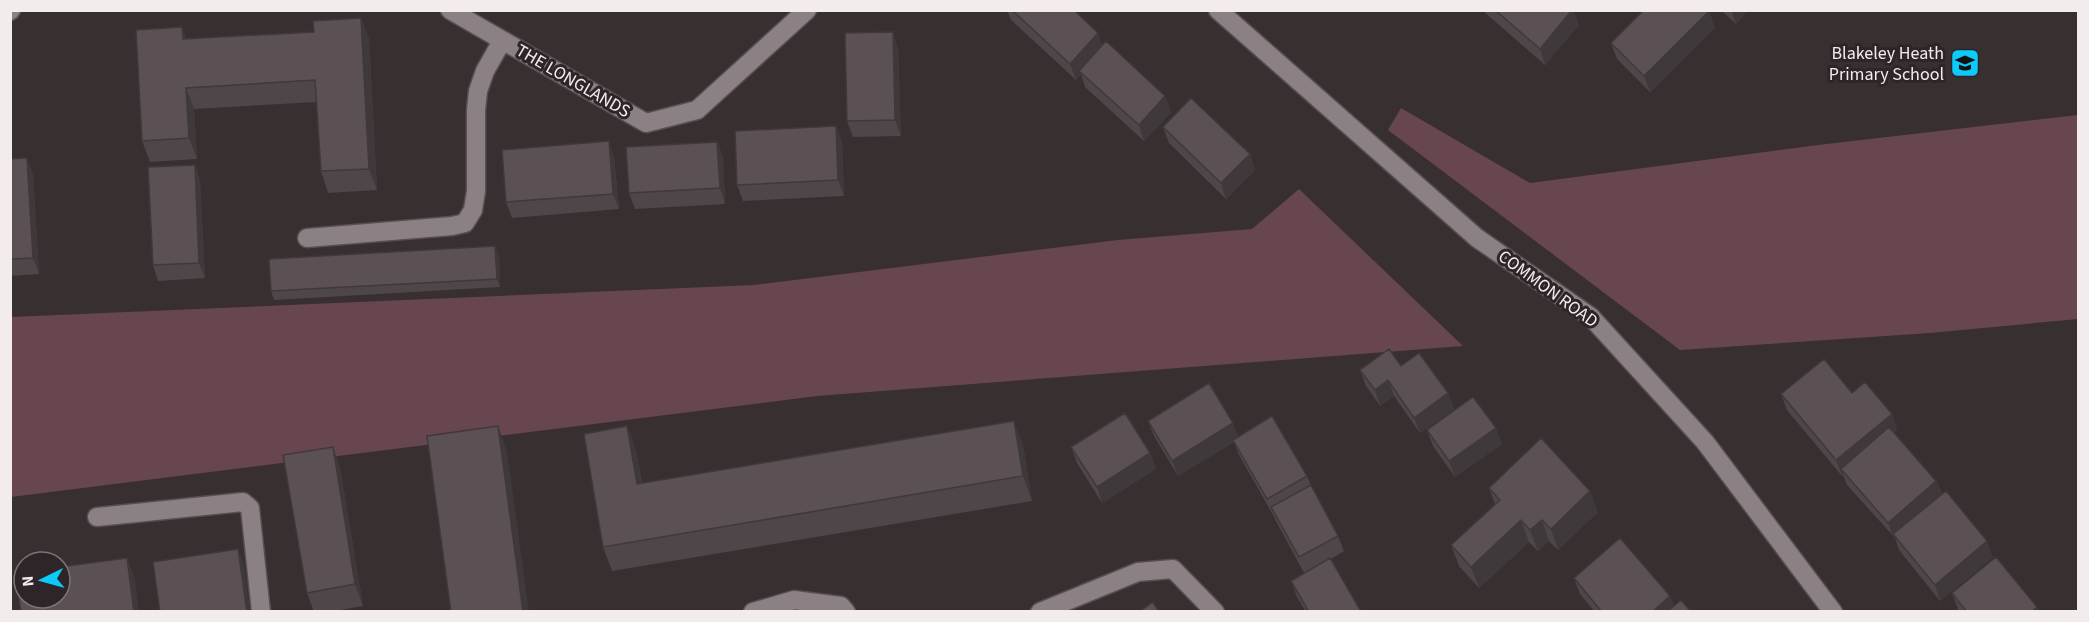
<svg xmlns="http://www.w3.org/2000/svg" width="2089" height="622" font-family="'Source Sans 3',sans-serif">
	<style>
		.green { fill: #674650 }
		.lines { fill: none; stroke-linecap: round; stroke-linejoin: round }
		.minor-casing { stroke: #564e50; stroke-width: 21 }
		.minor { stroke: #8b8083; stroke-width: 18 }
		.wall { fill: #4e4648 }
		.shaded-wall { fill: #40393b }
		.building { fill: #5b5154; stroke: #40393b; stroke-width: 1.5 }
		.labels { text-anchor: middle; dominant-baseline: central; stroke-width: 6; stroke-linejoin: round; paint-order: stroke }
		.poi-label { font-size: 18px; fill: #f2eced; stroke: #2e2528; text-anchor: end }
		.street-label { font-size: 18px; fill: #f2eced; stroke: #2e2528 }
	</style>
	<rect width="100%" height="100%" fill="#382f31"/>
	<path class="green" d="M1401,108L1530,183L1818,145L2078,115V319L1930,333L1680,350L1388,130Z
		M1299,189L1463,346L817,396L11,497L10,317L754,285L1118,240L1252,229Z"/>
	<g class="lines">
		<g class="minor-casing">
			<path id="minor" d="M450,10L646,123L697,110L807,10
				M1218,10L1477,238L1591,317L1705,442L1833,612
				M10,11L11,10
				M307,238L452,226L465,223L473,210L476,191V110L478,91L485,71L502,41
				M97,517L243,502L250,508L261,612
				M753,612L794,600L841,606L846,612
				M1040,612L1138,572L1173,569L1215,612"/>
		</g>
		<use href="#minor" class="minor"/>
	</g>
	<path class="wall" d="M1007,10H1074L1103,45L1165,96L1171,112L1144,141L1085,87L1081,74L1076,80L1011,20Z
		M1482,10H1573L1579,25L1545,65Z
		M1721,10H1748L1736,24Z
		M361,18L369,39L377,190L328,193L321,171L316,102L194,109L197,159L150,162L142,141L187,39L314,32Z
		M1715,27L1650,92L1617,59L1611,43Z
		M898,48L901,136L853,137L847,121Z
		M1163,127L1250,154L1255,170L1226,199L1169,143Z
		M717,142L723,157L725,204L635,209L629,193Z
		M842,142L844,196L743,201L737,185Z
		M614,157L619,209L512,218L506,202Z
		M10,159L33,174L39,274L10,276Z
		M195,165L200,181L205,278L158,281L153,265Z
		M499,255L500,287L274,300L271,291Z
		M1401,366L1448,393L1454,409L1420,433L1394,396L1380,406L1366,386L1360,370Z
		M1852,393L1892,414L1897,430L1894,432L1936,481L1942,494L1993,557L1940,601L1899,550L1895,538L1847,485L1843,475L1842,476L1787,410L1781,394Z
		M1148,421L1238,436L1307,476L1311,486L1338,536L1344,551L1331,559L1361,612H1306L1297,597L1291,581L1304,573L1277,523L1273,515L1239,455L1234,442L1178,476L1154,436Z
		M627,426L636,451L642,483L1023,445L1032,501L612,571L603,547Z
		M1427,430L1502,444L1455,477L1433,446Z
		M333,447L340,468L363,606L328,612H314L307,593Z
		M1071,447L1150,453L1156,469L1102,503L1077,463Z
		M1489,488L1598,512L1558,550L1549,541L1538,551L1529,542L1479,588L1459,566L1451,545L1495,504Z
		M1574,578L1670,596L1674,606L1691,612H1595L1580,594Z
		M1952,593L2039,612H1960L1958,609Z"/>
	<path class="shaded-wall" d="M1572,10H1573L1579,25L1545,65L1540,49Z
		M1731,10H1748L1736,24Z
		M1709,11L1715,27L1650,92L1644,76Z
		M361,18L369,39L377,190L369,169Z
		M182,27L190,48L183,39Z
		M893,32L898,48L901,136L895,120Z
		M1098,33L1104,49L1079,71L1081,74L1076,80L1070,64Z
		M186,88L194,109L197,159L189,138Z
		M1165,96L1171,112L1144,141L1139,125Z
		M836,126L842,142L844,196L838,180Z
		M609,141L614,157L619,209L613,194Z
		M717,142L723,157L725,204L720,188Z
		M1250,154L1255,170L1226,199L1221,183Z
		M27,158L33,174L39,274L33,258Z
		M195,165L200,181L205,278L199,263Z
		M495,246L499,255L500,287L497,279Z
		M1388,380L1394,396L1380,406L1375,390Z
		M1448,393L1454,409L1420,433L1414,418Z
		M1892,414L1897,430L1845,474L1841,469L1843,475L1842,476L1836,460Z
		M1014,421L1023,445L1032,501L1023,476Z
		M1233,423L1239,439L1178,476L1172,461Z
		M498,426L507,451L529,612H523Z
		M627,426L636,451L646,509L637,484Z
		M1496,428L1502,444L1455,477L1449,461Z
		M333,447L340,468L363,606L355,584Z
		M1150,453L1156,469L1102,503L1097,487Z
		M1936,481L1942,496L1893,534L1894,539L1888,523Z
		M1590,491L1598,512L1558,550L1551,529Z
		M1521,520L1529,542L1479,588L1471,567Z
		M1542,520L1549,541L1538,551L1530,530Z
		M1987,541L1993,557L1940,601L1935,585Z
		M238,549L244,565L250,612H247Z
		M127,558L135,579L139,612H134Z
		M1670,596L1676,612H1652Z
		M2037,607L2039,612H2031Z"/>
	<path class="building" d="M1012,10H1074L1098,33L1070,64Z
		M1495,10H1572L1540,49Z
		M1644,10L1709,11L1644,76L1611,43Z
		M361,18L369,169L321,171L315,80L186,88L189,138L142,141L136,30L182,27L183,39L314,32L313,21Z
		M893,32L895,120L847,121L845,33Z
		M1106,41L1165,96L1139,125L1079,71Z
		M1191,98L1250,154L1221,183L1163,127Z
		M836,126L838,180L737,185L735,131Z
		M609,141L613,194L506,202L502,150Z
		M717,142L720,188L629,193L626,147Z
		M27,158L33,258L10,259V159Z
		M195,165L199,263L153,265L148,167Z
		M495,246L497,279L271,291L269,259Z
		M1389,349L1401,366L1419,353L1448,393L1414,418L1388,380L1375,390L1360,370Z
		M1824,359L1852,393L1865,382L1892,414L1836,460L1781,394Z
		M1209,383L1233,423L1172,461L1148,421Z
		M1473,397L1496,428L1449,461L1427,430Z
		M1125,413L1150,453L1097,487L1071,447Z
		M1272,416L1307,476L1267,499L1233,440Z
		M1014,421L1023,476L603,547L584,434L627,426L637,484Z
		M498,426L523,612H451L427,436Z
		M1889,427L1936,481L1888,523L1841,469Z
		M1541,438L1590,491L1551,529L1542,520L1530,530L1521,520L1471,567L1451,545L1500,500L1489,488Z
		M333,447L355,584L307,593L283,455Z
		M1311,485L1338,536L1299,557L1271,507Z
		M1946,491L1987,541L1935,585L1893,534Z
		M1620,538L1670,596L1652,612H1602L1574,578Z
		M238,549L247,612H160L153,562Z
		M1996,557L2037,607L2031,612H1967L1952,593Z
		M127,558L134,612H21L15,573L24,572V598H60V567Z
		M1330,558L1360,610L1357,612H1309L1291,581Z
		M1681,600L1691,612H1667Z
		M1153,602L1159,612H1139Z"/>
	<defs>
		<g id="school-square" transform="scale(1.5)"><rect x="-9" y="-9" width="18" height="18" rx="4" fill="#0ccafa" stroke="#2e2528"/><path d="M0-5L7-2L0 1L-7-2ZM-4 1L0 2.5L4 1V4Q0 6-4 4Z" fill="#111"/></g>
	</defs>
	<g fill-rule="evenodd">
		<use href="#school-square" x="1965" y="63"/>
	</g>
	<g class="labels">
		<g class="poi-label">
			<text x="1944" y="53">Blakeley Heath<tspan x="1944" dy="21">Primary School</tspan></text>
		</g>
		<g class="street-label">
			<text transform="translate(573 81) rotate(30)">THE LONGLANDS</text>
			<text transform="translate(1548 289) rotate(36)">COMMON ROAD</text>
		</g>
	</g>
	<rect width="2089" height="622" fill="none" stroke="#f2eced" stroke-width="24"/>
	<g transform="translate(42 580) rotate(265)"><circle r="28" fill="#2e2528" stroke="#7c7577" stroke-width="1.5"/>
	<path d="M0-4.5L10 22L0 15L-10 22Z" fill="#0ccafa"/>
	<text y="-9" font-size="16" font-weight="bold" text-anchor="middle" fill="#f2eced">N</text>
	</g>
</svg>
